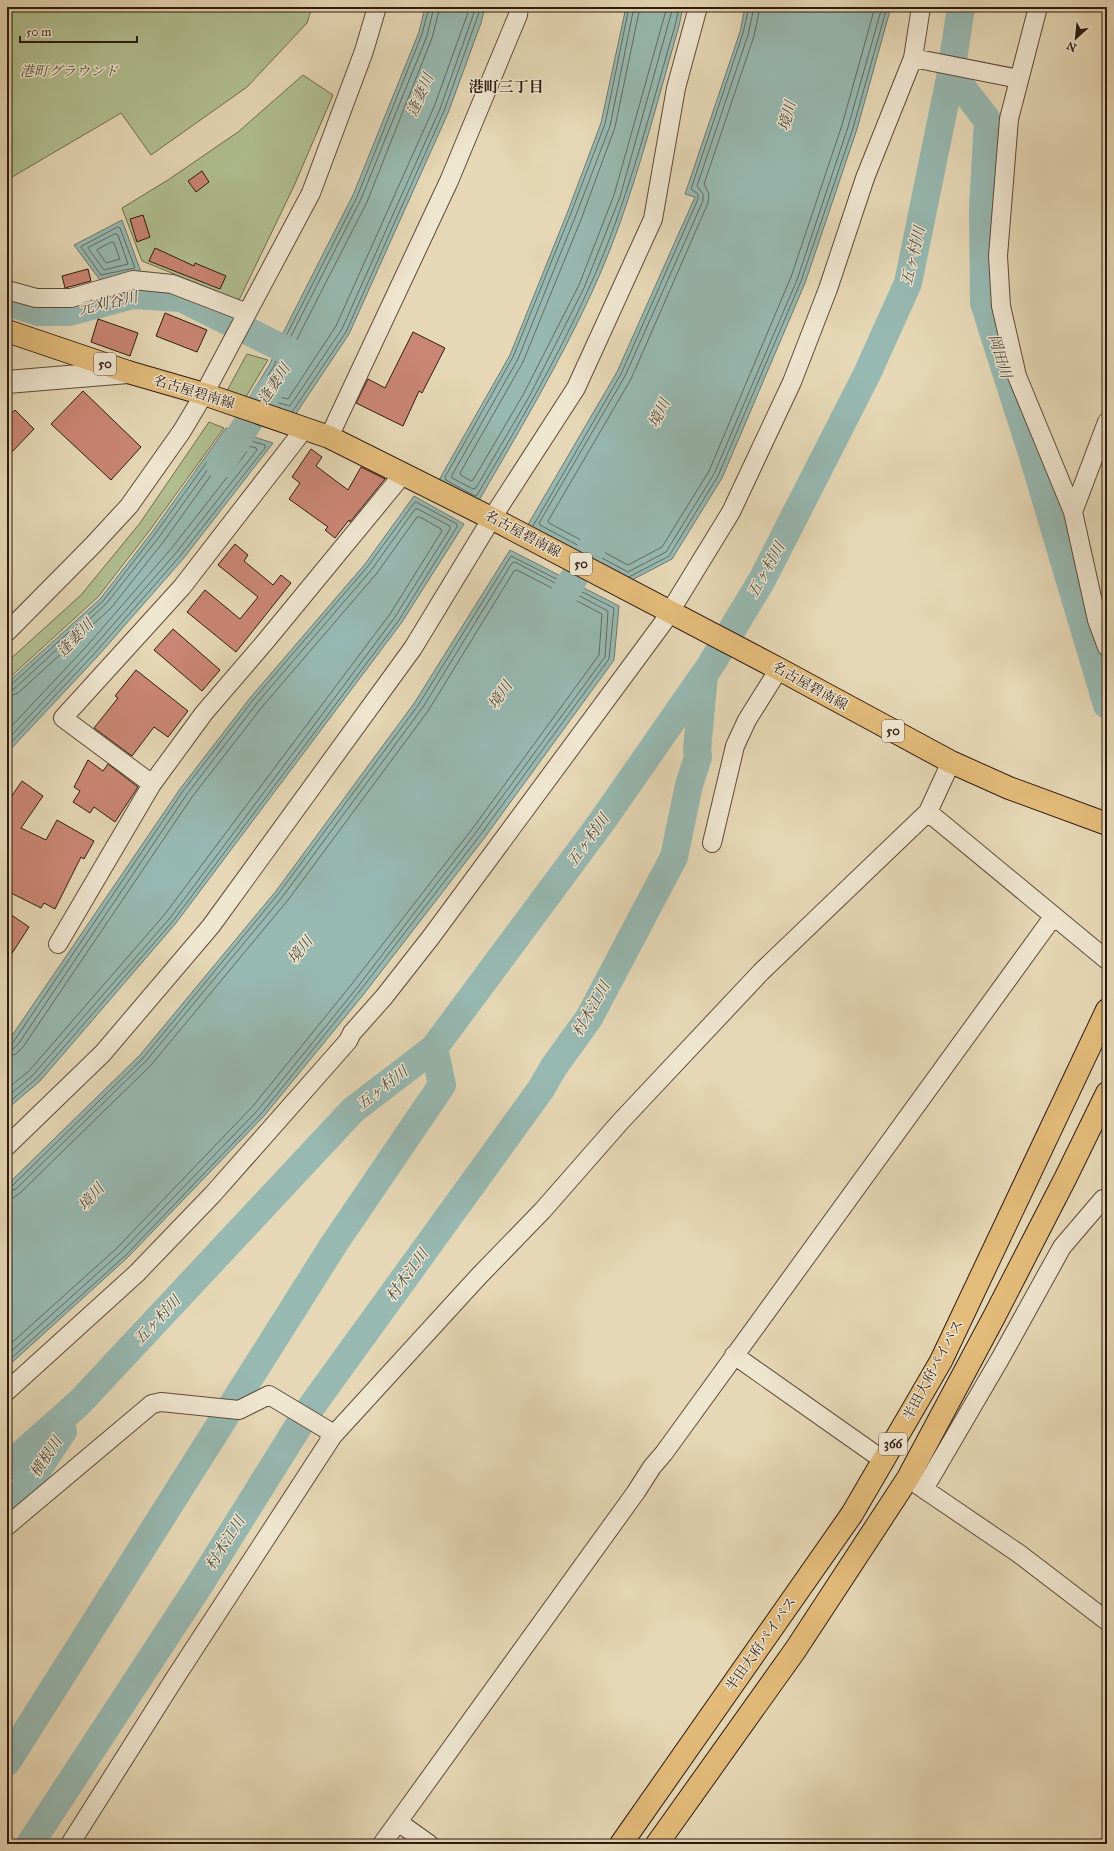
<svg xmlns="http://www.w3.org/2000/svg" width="1114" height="1851" font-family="'IM FELL Great Primer','Noto Serif JP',serif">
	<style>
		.green { fill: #b1bf91; stroke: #706c50 }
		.water { fill: #97b9b2; stroke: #6d7971 }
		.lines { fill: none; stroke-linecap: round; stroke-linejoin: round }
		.shore { stroke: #636a60; stroke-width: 1 }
		.river { stroke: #97b9b2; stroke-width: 28 }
		.building { fill: #ca8674; stroke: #2f1a0f }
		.minor-casing { stroke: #5d4a39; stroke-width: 20 }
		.tertiary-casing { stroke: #5d4a39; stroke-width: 24 }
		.primary-casing { stroke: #2f1a0f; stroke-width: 24 }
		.trunk-casing { stroke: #2f1a0f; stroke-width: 24 }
		.minor { stroke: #efe6d0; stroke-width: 18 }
		.tertiary { stroke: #efe6d0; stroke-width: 22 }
		.primary { stroke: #e3bc7b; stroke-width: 22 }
		.trunk { stroke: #e3bc7b; stroke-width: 22 }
		.labels { text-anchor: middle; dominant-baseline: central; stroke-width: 3; stroke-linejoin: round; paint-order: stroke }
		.shield { fill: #efe6d0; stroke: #695749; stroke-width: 1 }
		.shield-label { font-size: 13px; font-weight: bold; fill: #2f1a0f }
		.park-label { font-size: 14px; font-style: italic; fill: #564c36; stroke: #efe6d0 }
		.street-label { font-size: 14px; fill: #2f1a0f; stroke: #efe6d0 }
		.neighbourhood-label { font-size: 15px; font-weight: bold; fill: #2f1a0f; stroke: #efe6d0 }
		.water-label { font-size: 15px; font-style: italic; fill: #4e4a40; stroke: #efe6d0 }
	</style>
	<rect width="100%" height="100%" fill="#e6d8b6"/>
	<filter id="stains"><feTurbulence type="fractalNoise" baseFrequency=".005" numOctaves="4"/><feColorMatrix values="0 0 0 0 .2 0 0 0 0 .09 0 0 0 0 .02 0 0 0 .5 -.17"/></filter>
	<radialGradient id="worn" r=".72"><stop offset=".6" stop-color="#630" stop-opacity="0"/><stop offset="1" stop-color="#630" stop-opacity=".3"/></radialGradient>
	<path class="green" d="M7,7H312L307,23L247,87L151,155L121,113L7,180Z
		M303,75L333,95L294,186L239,300L142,261L122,208L168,180L238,132Z
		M247,354L268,360L241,405L223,398Z
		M209,422L224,428L150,530L98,597L7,680V662L81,595L140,523Z"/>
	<path class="water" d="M425,7H485L481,23L448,113L349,334L293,418L246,402L270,364L281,337L353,195L419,32Z
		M626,7H683L679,26C653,116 631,207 592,292C559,364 518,433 478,502L439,480L510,355L568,211L601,123Z
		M745,7H891L857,129L805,283L722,478L672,559L628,582L526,528L617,372L695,197L685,194L740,32Z
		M122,220L141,272L100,280L74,245Z
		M226,428L273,443L183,559L97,657L7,753V683L100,599L152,532Z
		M414,496L464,524L402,622L176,923L40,1081L7,1109V1043L180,789L250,698L365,564Z
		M510,550L619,606L614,660L485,837L363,995L264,1116L127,1258L7,1367V1185L140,1055L276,891L415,702Z"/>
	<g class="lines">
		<path class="shore" d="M434,7L427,36L361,199L289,340L278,368L261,395L262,398L290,406L342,329L440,109L476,7
			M440,7L432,38L367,202L295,343L283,371L270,392L271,395L288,399L336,326L434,107L470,7
			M629,7L605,124L571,213L513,357L445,477L446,480L475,496L477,495C517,428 556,361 588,290C627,206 649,114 675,26L679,7
			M634,7L610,126L576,215L518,359L452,475V478L473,489L476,488L529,397L584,288L620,197L673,7
			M640,7L615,127L582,217L523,362L460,473L461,475L471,481L473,480L523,395L579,285L614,195L667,7
			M754,7L748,35L697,186L703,194V201L625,376L539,523L540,525L628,572L666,552L714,474L797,280L848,127L882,7
			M760,7L754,36L704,184L709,194L708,203L631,379L548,521L549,523L628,565L662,547L709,471L791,277L842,125L875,7
			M118,227L120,228L135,268L101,275L81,247Z
			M115,234L118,235L128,264L104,270L88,248Z
			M112,242L114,243L120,259L106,263L97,250Z
			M254,398L274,366L285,338L357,197L422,34L429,7
			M292,412L346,332L444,111L481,7
			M533,526L621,374L698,199V194L691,189L743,33L749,7
			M629,577L669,556L718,476L801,281L853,128L887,7
			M7,686L11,685L103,601L155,534L227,434L265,445V448L180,556L94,654L7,747
			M7,691L14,689L106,604L159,537L229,440L256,448L257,450L176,553L90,651L7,740
			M7,697L18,693L111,608L164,541L231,447L246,451V453L171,549L86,647L7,731
			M7,1045H11L14,1041L183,791L253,700L368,566L414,503L416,502L457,524V527L399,620L173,921L37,1078L7,1104
			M7,1051L13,1049L19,1043L187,794L257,703L372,569L415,509H418L450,526V529L395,617L170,918L33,1075L7,1097
			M7,1057L16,1054L23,1047L192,797L262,707L377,573L417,517H420L441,529L442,531L390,614L165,914L29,1071L7,1089
			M7,1187L13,1185L143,1058L279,893L419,704L511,556L614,608L609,659L481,834L359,992L261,1114L125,1256L7,1362
			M7,1192L16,1189L146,1061L283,896L423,707L512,563L515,562L608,611L605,657L477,831L356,989L258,1110L121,1252L7,1355
			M7,1199L13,1198L20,1193L151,1065L288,900L428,711L514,571L517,570L602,614L599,655L473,828L351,985L253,1106L117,1248L7,1347"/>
		<path class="river" d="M951,73L988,121L983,207L984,303L1032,453L1107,705
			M7,302L38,312H69L133,295L181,298L294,354
			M220,465L270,390
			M552,615L595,542
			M7,1467L80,1402L353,1110L434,1048L603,820L710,666L762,580L867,374L908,283L951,73L961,7
			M7,1516L63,1431
			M7,1762L334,1244L442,1085L434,1048
			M30,1844L200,1584L306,1414L541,1089L553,1068L589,1018L674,857L689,785L698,757L697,750L704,675"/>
	</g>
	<path class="building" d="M202,171L209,182L196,192L188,181Z
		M143,215L150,237L137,242L130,219Z
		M155,248L194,266L195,263L226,276L220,289L149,261Z
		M88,269L91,281L65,288L62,276Z
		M165,313L207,330L197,352L156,336Z
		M98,319L138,333L130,356L91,342Z
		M413,332L445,348L422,393L419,391L403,426L356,403L368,379L385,388Z
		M83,391L141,447L111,480L51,424Z
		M15,410L34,429L7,457V418Z
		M311,449L322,457L316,466L348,490L361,467L385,479L350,522L349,520L335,538L325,530L328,527L289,499L300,483L292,477Z
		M235,544L248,555L244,561L273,585L281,575L291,583L236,652L187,612L205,590L240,619L258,597L218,565Z
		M173,629L220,670L202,691L154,650Z
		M136,670L188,711L168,737L154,727L132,756L94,728L118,698L115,696Z
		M88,760L103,771L108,764L138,787L115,822L94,807L90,813L73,802L80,791L74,787Z
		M22,781L43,796L21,828L46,840L57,820L94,841L84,859L81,857L55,909L44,903L41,908L7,891V803Z
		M7,912L29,927L7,961Z"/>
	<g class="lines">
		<g class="minor-casing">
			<path id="minor" d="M1038,7L1009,119L998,256L1001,306L1017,376L1073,512L1097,620L1107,647
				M913,58L1019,79
				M7,290L36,298H71L133,280L172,284L247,313
				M329,437L449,181L518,15L519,7
				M1073,512L1107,422
				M7,632L93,545L129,506L182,431L204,394L311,193L364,51L377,7
				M152,784L63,718L182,587L305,428
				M928,812L1107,960
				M712,843L735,746L747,720L779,669
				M58,944L152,784L204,713L265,642L404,473
				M7,1146L103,1053L211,926L413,648L492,518L576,388L653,219L676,88L698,7
				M734,1355L883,1460
				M7,1391L137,1273L213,1194L348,1041L352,1033L384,997L431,937L663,623L731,512L792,382L828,289L865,178L913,58L921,7
				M329,1440L479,1276L543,1210L621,1121L761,972L928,812L951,762
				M915,1483L1018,1553L1107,1621
				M924,1489L1000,1359L1062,1247L1103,1199L1107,1202
				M7,1526L152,1404L161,1402L239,1410L269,1395L334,1434L175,1678L70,1844
				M398,1822L429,1844
				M382,1844L636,1492L652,1467L664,1453L1053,917"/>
		</g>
		<g class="tertiary-casing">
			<path id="tertiary" d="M7,382L128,372"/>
		</g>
		<g class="primary-casing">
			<path id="primary" d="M7,331L128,372L204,394L329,437L499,522L779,669L951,762L1009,788L1107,824"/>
		</g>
		<g class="trunk-casing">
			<path id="trunk" d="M621,1844L852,1514L941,1361L1107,1010
				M657,1844L796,1649L908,1478L994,1317L1066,1177L1107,1093"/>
		</g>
		<use href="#minor" class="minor"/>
		<use href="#tertiary" class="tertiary"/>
		<use href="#primary" class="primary"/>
		<use href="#trunk" class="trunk"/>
	</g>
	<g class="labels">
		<g class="shield">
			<rect x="94" y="353" width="22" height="22" rx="3"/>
			<rect x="570" y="553" width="22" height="22" rx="3"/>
			<rect x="882" y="720" width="22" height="22" rx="3"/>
			<rect x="879" y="1433" width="28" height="22" rx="3"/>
		</g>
		<g class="shield-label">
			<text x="105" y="364">50</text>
			<text x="581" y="564">50</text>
			<text x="893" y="731">50</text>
			<text x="893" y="1444">366</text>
		</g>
		<g class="park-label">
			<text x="69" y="71">港町グラウンド</text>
		</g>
		<g class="street-label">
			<text transform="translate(194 392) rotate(17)">名古屋碧南線</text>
			<text transform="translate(523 534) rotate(28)">名古屋碧南線</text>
			<text transform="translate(810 686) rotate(29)">名古屋碧南線</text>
			<text transform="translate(933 1370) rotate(-62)">半田大府パイパス</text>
			<text transform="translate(761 1644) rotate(-55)">半田大府パイパス</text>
		</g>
		<g class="neighbourhood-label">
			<text x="506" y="87">港町三丁目</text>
		</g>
		<g class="water-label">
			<text transform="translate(420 95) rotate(-66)">逢妻川</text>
			<text transform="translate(787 116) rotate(-75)">境川</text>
			<text transform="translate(913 256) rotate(-77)">五ヶ村川</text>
			<text transform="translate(108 303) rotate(-12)">元刈谷川</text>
			<text transform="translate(1000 356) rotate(73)">岡田川</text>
			<text transform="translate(274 384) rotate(-56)">逢妻川</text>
			<text transform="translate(659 413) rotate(-64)">境川</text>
			<text transform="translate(766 570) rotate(-61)">五ヶ村川</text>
			<text transform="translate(75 638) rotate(-46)">逢妻川</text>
			<text transform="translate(500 695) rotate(-55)">境川</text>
			<text transform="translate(588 840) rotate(-54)">五ヶ村川</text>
			<text transform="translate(300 950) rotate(-51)">境川</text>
			<text transform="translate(591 1009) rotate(-60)">村木江川</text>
			<text transform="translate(382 1088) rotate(-38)">五ヶ村川</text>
			<text transform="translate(91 1197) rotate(-48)">境川</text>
			<text transform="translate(407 1275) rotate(-54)">村木江川</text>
			<text transform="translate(157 1320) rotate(-47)">五ヶ村川</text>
			<text transform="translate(46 1457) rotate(-57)">横根川</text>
			<text transform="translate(225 1543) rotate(-58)">村木江川</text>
		</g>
	</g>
	<rect width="1114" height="1851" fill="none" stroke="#e6d8b6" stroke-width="24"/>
	<rect x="8" y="8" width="1098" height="1835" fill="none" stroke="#2f1a0f" stroke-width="2"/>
	<rect x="12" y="12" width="1090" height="1827" fill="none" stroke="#2f1a0f"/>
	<g transform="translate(1076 38) rotate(207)" stroke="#efe6d0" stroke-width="3" paint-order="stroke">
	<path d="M0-3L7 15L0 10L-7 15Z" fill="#2f1a0f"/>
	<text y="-6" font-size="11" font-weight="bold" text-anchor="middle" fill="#2f1a0f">N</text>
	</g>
	<path d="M20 36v6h117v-6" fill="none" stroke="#2f1a0f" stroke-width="2"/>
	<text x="26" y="36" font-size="12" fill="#2f1a0f" stroke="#efe6d0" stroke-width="3" paint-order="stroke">50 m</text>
	<rect width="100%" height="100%" filter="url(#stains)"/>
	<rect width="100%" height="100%" fill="url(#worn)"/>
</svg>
